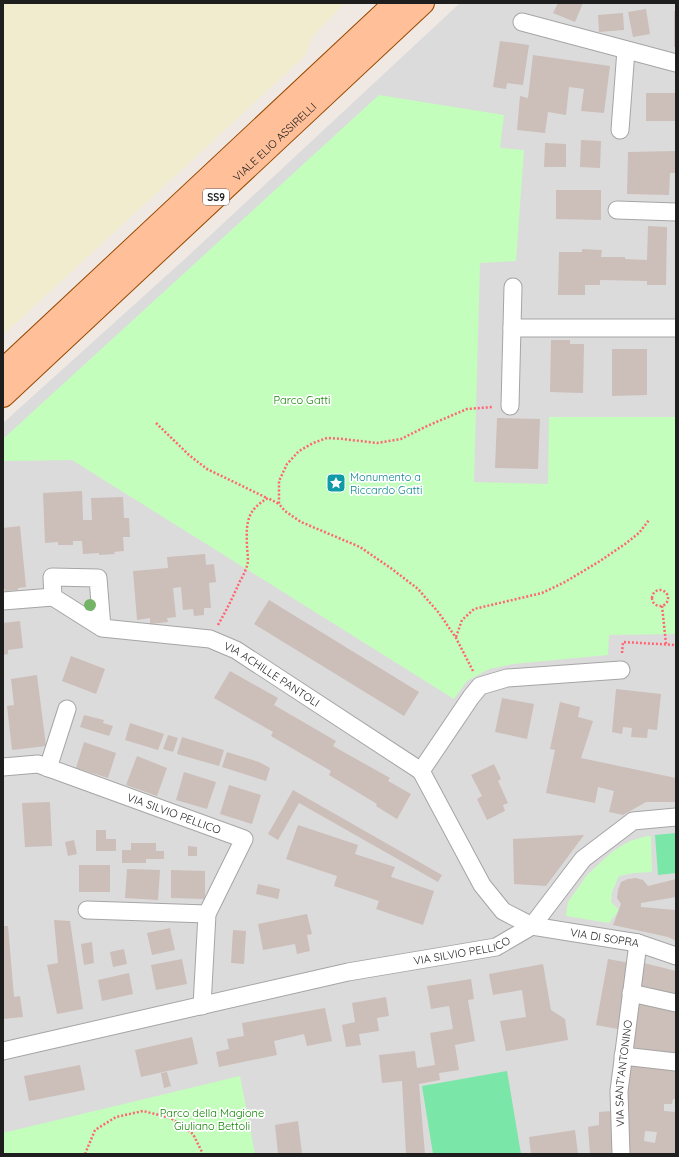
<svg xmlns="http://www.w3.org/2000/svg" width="679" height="1157" font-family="Quicksand,sans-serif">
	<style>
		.residential { fill: #dcdbdb }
		.farmland { fill: #f0eccd }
		.park { fill: #c3febc }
		.pitch { fill: #7ae6a8 }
		.building { fill: #ccbeb9; fill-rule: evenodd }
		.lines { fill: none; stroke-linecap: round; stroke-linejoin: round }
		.minor-casing { stroke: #a5a5a5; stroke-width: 19 }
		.primary-casing { stroke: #984900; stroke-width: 24 }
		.path { stroke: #ff6572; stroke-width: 2.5; stroke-dasharray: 2 2; stroke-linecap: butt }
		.minor { stroke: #fff; stroke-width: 17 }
		.primary { stroke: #ffc099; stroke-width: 22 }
		.tree { fill: #75b367 }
		.labels { text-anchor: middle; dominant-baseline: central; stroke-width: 3.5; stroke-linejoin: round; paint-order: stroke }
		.shield { fill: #fff; stroke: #626262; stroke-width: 1 }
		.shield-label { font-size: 10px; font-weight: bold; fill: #1e1e1e }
		.street-label { font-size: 11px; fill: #1e1e1e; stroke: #fff }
		.park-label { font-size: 11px; fill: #108602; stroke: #fff }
		.culture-label { font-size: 11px; fill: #0d838f; stroke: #fff; text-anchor: start }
	</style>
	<rect width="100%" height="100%" fill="#f0e9e3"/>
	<path class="residential" d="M460,3H676V1154H3V423L187,257Z"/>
	<path class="farmland" d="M3,3H346L340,8L313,36L305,56L3,335Z"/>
	<path class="park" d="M379,95L504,115L500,148L524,150L516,261L480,263L474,482L548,484L549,417H676V634L609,635L608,655L513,664L489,669L467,681L454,699L72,460L3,461V439Z
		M647,836H651L652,872L634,873L619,876L612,892L611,902L619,910L609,923L566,916L568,902L587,875L613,851L630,841Z
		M240,1076L255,1154H3V1133Z"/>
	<path class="pitch" d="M676,833V873L658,875L655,835Z
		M507,1071L521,1154H433L422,1086Z"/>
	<path class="building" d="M558,3H583L575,22L553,13Z
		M646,9L650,34L633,37L628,12Z
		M674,11H676V47H674Z
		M623,13L624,30L599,32L598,15Z
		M500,41L529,45L523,85L507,83L506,89L493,87Z
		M533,55L610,66L604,113L581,111L584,89L569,87L566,115L548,112L545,133L517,130L520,96L528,98Z
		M646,93H676V121H646Z
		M581,140L601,141L600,168L580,167Z
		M545,143L566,144V167H544Z
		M676,151V173H670L669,195L627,194L628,152Z
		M556,190H601V220L556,219Z
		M648,226L667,227L666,285H647V281L600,280V285H585V295H558L559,252H582V249L602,250L601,257H625V259L647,260Z
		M551,340H570V344H584L583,393L550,392Z
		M612,349H647V395L612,396Z
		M497,418L540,419L538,469L495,468Z
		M82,491L83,520H92L91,498L123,497L124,518H129L130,537H123L124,551L114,552L115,554L99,555V553L83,554L82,541H73V545H58V542L45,543L43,493Z
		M20,526L26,587L18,588V590L5,591V589H3V528Z
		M205,554L206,565L214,564L216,582L209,583L211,608H204V615L194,616L193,609L183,610L181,587L173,588L176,617L167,618L168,622L150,624V618L137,620L133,571L168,568L167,557Z
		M269,600L419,692L404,716L254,624Z
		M20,621L23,648L8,650V654L3,655V623Z
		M71,656L105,669L96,694L62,681Z
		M230,671L278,698L274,705L336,741L333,746L390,778L388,781L411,794L397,819L376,806L377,804L329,775L331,771L271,736L273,732L214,698Z
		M37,675L46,746L12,750L7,706L14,705L11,679Z
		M616,689L661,694L657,730L648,729L647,738L631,737L632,728L623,727L622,734L612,732Z
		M502,698L534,704L527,739L495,732Z
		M560,702L580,707L578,717L593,721L581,758L676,778V802H646L623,815L609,812L614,791L598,787L595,803L546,793L555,750L550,749Z
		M84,715L104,720L103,723L113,726L109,736L80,727Z
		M130,723L164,734L158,750L125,740Z
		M168,735L178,738L173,752L163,749Z
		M182,737L224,750L219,766L177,754Z
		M84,742L116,753L108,778L76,768Z
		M227,752L259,762L270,768L266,781L222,767Z
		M137,756L167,768L157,796L126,785Z
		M494,764L501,779L498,781L508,803L503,805L505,811L487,820L477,799L482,796L471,775Z
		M184,772L216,782L207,809L176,800Z
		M229,785L261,795L252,824L220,814Z
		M293,790L442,875L438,882L299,803L278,840L268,834Z
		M50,802L52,846L25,847L22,803Z
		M298,825L358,845L355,854L395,867L391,877L434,891L423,925L376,909L379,901L334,886L337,876L286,859Z
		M96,830H106V839H116V851H96Z
		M584,835L546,886L514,884L513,839Z
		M74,840L77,854L68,856L65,842Z
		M131,843H156V851H164V859H146V863H122V850H131Z
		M188,846L197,847V856H188Z
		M79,865H110V892H79Z
		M127,869L160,870L158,900L125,898Z
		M171,870L205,871V899L171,898Z
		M636,878L643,880L648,886L676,879V897L641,903V907L676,910V941L668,937L613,925L621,904L617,898L618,890L621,882L628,879Z
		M258,884L280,889L278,899L256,894Z
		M307,914L312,934L307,935L310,951L297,954L295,944L263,950L258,924Z
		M54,920L70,921L83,1009L57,1014L47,965L58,963Z
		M3,926H8L14,997L20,996L23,1017L3,1019Z
		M170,928L175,950L152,955L147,933Z
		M233,930L246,931L244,964L231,963Z
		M92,942L94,963L84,965L81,944Z
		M124,949L127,964L113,967L110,952Z
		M182,959L187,984L156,990L151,965Z
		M608,959L630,963L618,1029L596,1025Z
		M644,963L676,971V999L638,990Z
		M543,964L551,1010L565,1019L568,1040L506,1051L500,1021L526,1017L522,990L493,995L489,974Z
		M129,973L133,994L102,1001L98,980Z
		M471,979L474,999L468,1000L475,1041L455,1045L459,1070L439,1073L440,1080L419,1084L425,1154H406L402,1081L382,1083L379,1055L415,1051L417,1068L435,1065L430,1033L453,1029L449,1006L431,1009L427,986Z
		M386,997L389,1016L377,1018L379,1031L359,1034L361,1045L346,1047L342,1025L355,1022L352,1003Z
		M639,1000L676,1007V1057L631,1052Z
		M325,1008L332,1041L307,1046L304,1034L274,1041L277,1055L219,1067L216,1052L229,1049L227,1039L244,1036L242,1023Z
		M192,1037L198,1064L141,1077L135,1050Z
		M629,1061L676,1065V1099H673L672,1104H664V1111L676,1112V1154H625L623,1147ZM645,1131L657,1132L655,1143L644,1141Z
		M80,1065L85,1090L29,1101L24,1076Z
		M167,1072L171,1086L164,1088L161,1073Z
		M612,1111L615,1154H590L588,1127L599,1125V1112Z
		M298,1121L302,1154H278L275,1125Z
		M575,1130L578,1154H531L529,1137Z"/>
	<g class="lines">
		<g class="minor-casing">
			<g id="minor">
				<path d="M522,22L676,63"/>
				<path d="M620,130L626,50"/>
				<path d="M617,210L676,212"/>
				<path d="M512,328H676"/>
				<path d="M510,406L513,287"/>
				<path d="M3,601L53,597"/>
				<path id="s1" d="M102,628L98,578L52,577L53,597L102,628L210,639L236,650L421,771L482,885L503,911L532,926L638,943L676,956"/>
				<path id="s2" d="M3,767L38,764L244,839L207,914L202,1006"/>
				<path d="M48,768L67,709"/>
				<path d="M421,771L471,697L480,686L507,678L621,670"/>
				<path d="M87,910L207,914"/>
				<path d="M631,993L676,1003"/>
				<path id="s3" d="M3,1051L348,972L496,947L532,926L583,859L633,821L676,817"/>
				<path d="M623,1056L676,1062"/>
				<path id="s4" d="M621,1154L619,1091L638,943"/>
			</g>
		</g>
		<g class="primary-casing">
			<g id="primary">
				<path d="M3,370L395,3"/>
				<path id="s5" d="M3,396L423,3"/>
			</g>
		</g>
		<path class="path" d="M156,423L189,455L207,469L267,498
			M652 598a8 8 0 1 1 16 0a8 8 0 1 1-16 0Z
			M662,606L666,644
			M218,625C226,611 233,597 239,583C242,578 245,572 247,566C249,559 247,552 247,545C246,522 247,510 268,498L279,504
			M456,637L462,620L474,609L542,593L565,582L600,561L625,544L639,533L649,520
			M622,653L623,642L676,645
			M473,671L456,638L439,613L418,589L392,569L360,547L301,522L285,511L279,504V481L287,464L299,451L313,443L327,438L343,439L377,443L401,439L427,426L467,409L493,407
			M85,1154L95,1130L116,1117L143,1111L171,1118L193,1134L203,1154"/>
		<use href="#minor" class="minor"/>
		<use href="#primary" class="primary"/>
	</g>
	<circle class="tree" cx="90" cy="605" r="6"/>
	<defs>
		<g id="sight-square" transform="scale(1)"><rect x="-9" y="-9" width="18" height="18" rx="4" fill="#0f9aa8" stroke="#fff"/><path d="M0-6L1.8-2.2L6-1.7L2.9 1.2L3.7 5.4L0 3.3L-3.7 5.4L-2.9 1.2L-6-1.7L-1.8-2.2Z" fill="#fff"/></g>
	</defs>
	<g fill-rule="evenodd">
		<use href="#sight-square" x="336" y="483"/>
	</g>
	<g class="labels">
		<rect class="shield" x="203" y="189" width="26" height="16" rx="3"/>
		<g class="shield-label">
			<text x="216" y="197">SS9</text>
		</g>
		<g class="street-label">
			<text stroke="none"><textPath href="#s5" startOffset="372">VIALE ELIO ASSIRELLI</textPath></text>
			<text stroke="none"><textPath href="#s1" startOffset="354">VIA ACHILLE PANTOLI</textPath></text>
			<text stroke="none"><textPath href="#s2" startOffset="180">VIA SILVIO PELLICO</textPath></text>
			<text stroke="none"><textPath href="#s1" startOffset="801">VIA DI SOPRA</textPath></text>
			<text stroke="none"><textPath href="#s3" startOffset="470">VIA SILVIO PELLICO</textPath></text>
			<text stroke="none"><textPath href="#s4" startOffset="81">VIA SANT'ANTONINO</textPath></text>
		</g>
		<g class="park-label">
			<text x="302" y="400">Parco Gatti</text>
			<text x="212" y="1113">Parco della Magione<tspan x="212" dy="13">Giuliano Bettoli</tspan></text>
		</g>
		<g class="culture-label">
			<text x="350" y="477">Monumento a<tspan x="350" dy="13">Riccardo Gatti</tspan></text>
		</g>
	</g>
	<rect width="679" height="1157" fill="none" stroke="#1e1e1e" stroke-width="8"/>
</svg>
